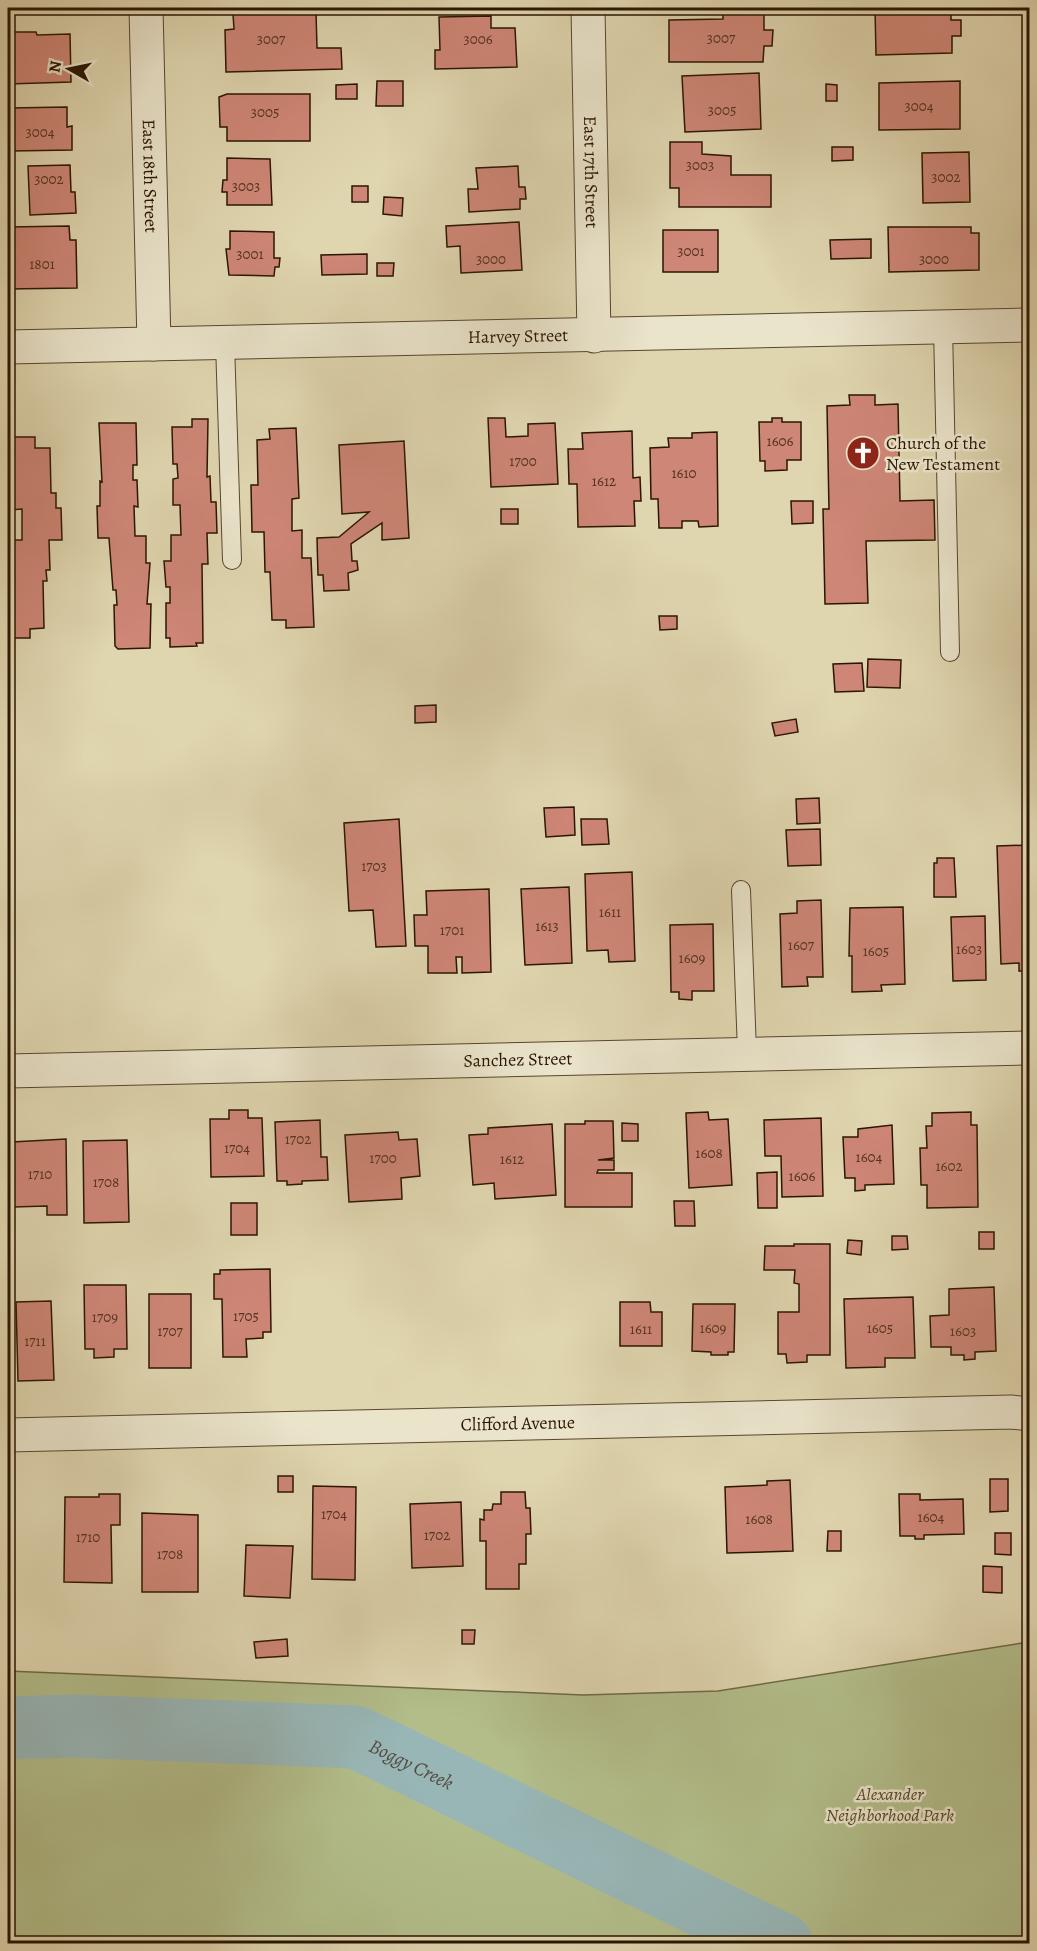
<svg xmlns="http://www.w3.org/2000/svg" width="1037" height="1951" font-family="Alegreya,serif">
	<style>
		.green { fill: #b2bd8a; stroke: #6e6a46; stroke-width: 1.5 }
		.lines { fill: none; stroke-linecap: round; stroke-linejoin: round }
		.river { stroke: #98b6b6; stroke-width: 63 }
		.building { fill: #ce8676; stroke: #2b1602; stroke-width: 1.5 }
		.lane-casing { stroke: #58462d; stroke-width: 20 }
		.street-casing { stroke: #58462d; stroke-width: 35 }
		.lane { stroke: #eae4cb; stroke-width: 18 }
		.street { stroke: #eae4cb; stroke-width: 33 }
		.labels { text-anchor: middle; dominant-baseline: central; stroke-width: 5; stroke-linejoin: round; paint-order: stroke }
		.number-label { font-size: 15px; fill: #54321f }
		.street-label { font-size: 18px; fill: #2b1602; stroke: #eae4cb }
		.poi-label { font-size: 18px; fill: #2b1602; stroke: #eae4cb; text-anchor: start }
		.park-label { font-size: 18px; font-style: italic; fill: #54482b; stroke: #eae4cb }
		.water-label { font-size: 20px; font-style: italic; fill: #514e41; stroke: #eae4cb }
	</style>
	<rect width="100%" height="100%" fill="#dfd5af"/>
	<filter id="stains"><feTurbulence type="fractalNoise" baseFrequency=".00333" numOctaves="4"/><feColorMatrix values="0 0 0 0 .2 0 0 0 0 .09 0 0 0 0 .02 0 0 0 .5 -.17"/></filter>
	<radialGradient id="worn" r=".72"><stop offset=".6" stop-color="#630" stop-opacity="0"/><stop offset="1" stop-color="#630" stop-opacity=".3"/></radialGradient>
	<path class="green" d="M1029,1642V1943H8V1671L583,1695L718,1691Z"/>
	<g class="lines">
		<path class="river" id="s1" d="M8,1728L71,1726L356,1737L781,1944"/>
	</g>
	<path class="building" d="M8,8H70V9L8,10Z
		M875,8H951V20H961V36H952V53L876,55Z
		M316,12L317,48H341L342,69L226,72L225,30L234,29L233,14Z
		M723,13H764V30H773L772,46H764L763,62H669V20L723,19Z
		M491,16V28H515L517,67L435,69V50H440L439,17Z
		M8,32H36L37,35L70,34L71,82L8,84Z
		M759,73L761,129L685,132L682,76Z
		M377,81H403V106H376Z
		M960,81V129L879,130V83Z
		M357,84V99H336V85Z
		M826,84L837,85V101H826Z
		M227,94H310V141H227V127H220L219,97Z
		M67,107V127L72,126V150L11,151V138H8L9,108Z
		M670,142H702V154L731,156V175H771V207H679V188H670Z
		M832,147H853V160L832,161Z
		M969,152L970,202L923,203L922,153Z
		M227,158L270,159L272,205H227V192H222L223,180H227Z
		M70,165L71,192H75L76,213L30,215L28,166Z
		M518,166L519,187H525L526,199H520V209L469,212L468,189H478L476,168Z
		M352,186H368V202H352Z
		M384,197L403,198L402,216L383,214Z
		M519,222L522,270L461,273L460,246L447,247L446,226Z
		M69,226L70,240H76L77,288L8,289V227Z
		M888,227H971V233H979V270L889,272Z
		M663,230H718V272H663Z
		M230,231L274,232V258H280L279,267H275L274,276L229,275L226,249H230Z
		M871,239V258L831,259L830,240Z
		M367,254V274L322,275L321,255Z
		M377,263H394L393,276H377Z
		M849,395H875V405L898,404L900,501L934,500L935,540L866,541L868,603L825,604L823,509H829L827,406L850,405Z
		M488,418H505L506,437L528,436V424L555,423L558,484L491,487Z
		M772,418H782V422H801V460H787V470L765,471V461H760L759,422H772Z
		M192,419H208L207,477L210,476L211,502H216L217,533H207L208,564H202L203,643H196L197,646L170,647V638H166V603H170V587H166L164,561H171V535H181L180,505H173V479L178,478L177,464H173L172,427H192Z
		M99,423H136L137,465H133V480H137L138,507L134,506L135,536H146V563H150L147,604H151L150,648L118,649L115,646L114,605H117L116,590H113L109,538H98L97,506H100V481L102,482Z
		M296,428L299,498L292,499V531L302,530V558H311L314,627L286,628V620H272L270,572H265L264,532H252L251,485H258L257,440L270,439L269,429Z
		M632,431L633,478L640,477L641,501H634L635,526L578,527L577,484H569L568,449H583L582,433Z
		M717,432L718,526L699,527L698,521H682V528H659L658,499H651L650,448L669,447L668,438H692V433Z
		M8,437H35V448H50L51,493H56V508H61L62,540H49L50,570H46L47,581H43L44,628L30,629V638H8V569L13,567L12,540H22V509L10,510Z
		M404,441L409,538L382,540V523L351,544L352,561H357L358,570L348,573L349,590L324,591L323,575H318L317,538L339,537L369,512L342,514L339,445Z
		M791,501H813V523L792,524Z
		M501,509H518V524H501Z
		M659,616H677V629L660,630Z
		M868,659L901,660L900,688L867,687Z
		M862,663L864,691L835,692L833,664Z
		M436,705V722L415,723V706Z
		M796,719L798,732L775,736L772,723Z
		M819,798L820,823L797,824L796,799Z
		M574,807L575,835L546,837L544,808Z
		M399,819L406,946L376,947L373,910L349,911L344,823Z
		M581,819H607L609,844L582,845Z
		M820,829L821,865L788,866L786,830Z
		M1030,845V971H1019V963L1001,964L997,846Z
		M937,858H954L956,897H934V863H937Z
		M632,872L635,961L609,962L608,950L587,951L585,874Z
		M569,887L572,963L525,965L521,889Z
		M489,889L491,972L462,973V957H456L457,973H428V946H415L414,915H427L426,891Z
		M821,900L823,977H807L808,986L782,987L780,914L797,913V901Z
		M903,907L905,984L881,985L882,991L852,992V956H849L850,908Z
		M985,916L986,980L953,981L951,917Z
		M713,924L714,991H692V1000L679,999V992H671L670,925Z
		M229,1110H248V1118H262L264,1176L211,1177L210,1119H229Z
		M708,1112L709,1120L728,1119L732,1185L689,1188L686,1113Z
		M971,1112V1125H977L978,1207L927,1208V1185H921L920,1148H927L926,1126H932V1113Z
		M821,1118L823,1196L782,1197L781,1156H765L764,1120Z
		M320,1120L321,1157H327L328,1180L302,1181V1184L287,1185V1181H277L275,1122Z
		M585,1121H613L614,1158L598,1160H614V1170H598L597,1173H632V1207H565V1124H585Z
		M622,1123L638,1124V1141H622Z
		M552,1124L556,1195L495,1199L494,1183L473,1185L469,1135L488,1134V1128Z
		M892,1125L894,1184L865,1185V1190L855,1191V1178H845L843,1137H858V1129Z
		M398,1132L399,1140L417,1139L420,1176L401,1178L402,1199L349,1202L345,1135Z
		M66,1139L67,1215H47V1206L13,1207L12,1142Z
		M127,1140L129,1222L84,1223L83,1141Z
		M777,1172V1208H758L757,1173Z
		M674,1201H694L695,1226H675Z
		M231,1203H257V1235H231Z
		M979,1232H994V1249H979Z
		M892,1236H907L908,1249L892,1250Z
		M848,1240L862,1241L861,1255L847,1253Z
		M794,1244H830V1355H807V1362L787,1363L786,1354H778V1312H799V1284L794,1283L795,1270H764L765,1246H794Z
		M270,1269L271,1332H263V1338L246,1339L247,1357H223L222,1299H214V1274H220V1270Z
		M84,1285H126L127,1349H114V1357L94,1358V1349H85Z
		M994,1287L996,1351L975,1352V1359L964,1360V1355H951V1347H931L930,1316L949,1315V1289Z
		M149,1294H191V1368H149Z
		M913,1297L915,1358H885V1367L846,1368L844,1299Z
		M1023,1300H1030V1357H1024Z
		M51,1301L54,1380L18,1381L16,1302Z
		M620,1302H650L651,1312H662V1346H620Z
		M693,1304H735L734,1352H728V1355H711V1352L692,1351Z
		M278,1476H293V1492H278Z
		M990,1479H1008V1511L990,1512Z
		M790,1480L793,1551L727,1553L725,1487L767,1485V1481Z
		M313,1486L356,1487L355,1580L312,1579Z
		M501,1492H525L526,1508H530L531,1534H526V1564H519V1589H486V1541H480V1519L484,1520V1510H492L493,1504H501Z
		M99,1494H120V1525H111L112,1583L64,1582L65,1497H99Z
		M899,1494H920V1500L963,1499L964,1534L924,1535V1539H915V1536H900Z
		M461,1502L463,1566L412,1568L410,1504Z
		M142,1513L198,1515V1592H142Z
		M828,1531H841V1551H827Z
		M995,1533H1011V1555L995,1554Z
		M246,1545L293,1546L290,1598L244,1596Z
		M983,1566L1002,1567V1593L983,1592Z
		M462,1630H475L474,1644H462Z
		M287,1639L288,1656L256,1658L254,1642Z"/>
	<g class="lines">
		<g class="lane-casing">
			<path id="lane" d="M943,327L950,652
				M225,343L232,560
				M741,890L747,1052"/>
		</g>
		<g class="street-casing">
			<g id="street">
				<path id="s2" d="M146,8L154,344"/>
				<path id="s3" d="M588,8L594,336"/>
				<path id="s4" d="M8,347L1030,325"/>
				<path id="s5" d="M8,1071L1030,1048"/>
				<path id="s6" d="M8,1435L1011,1412L1030,1414"/>
			</g>
		</g>
		<use href="#lane" class="lane"/>
		<use href="#street" class="street"/>
	</g>
	<defs>
		<g id="church-disc" transform="scale(1.725)"><circle r="9.5" fill="#8f2418" stroke="#eae4cb"/><path d="M-1.2-6h2.4v3.5h3.3v2.4h-3.3V6h-2.4V-.1h-3.3v-2.4h3.3Z" fill="#fff"/></g>
	</defs>
	<g fill-rule="evenodd">
		<use href="#church-disc" x="863" y="453"/>
	</g>
	<g class="labels">
		<g class="number-label">
			<text x="721" y="38">3007</text>
			<text x="271" y="39">3007</text>
			<text x="478" y="39">3006</text>
			<text x="919" y="106">3004</text>
			<text x="722" y="110">3005</text>
			<text x="265" y="112">3005</text>
			<text x="40" y="132">3004</text>
			<text x="700" y="165">3003</text>
			<text x="946" y="177">3002</text>
			<text x="49" y="179">3002</text>
			<text x="246" y="186">3003</text>
			<text x="691" y="251">3001</text>
			<text x="250" y="254">3001</text>
			<text x="491" y="259">3000</text>
			<text x="934" y="259">3000</text>
			<text x="42" y="264">1801</text>
			<text x="780" y="441">1606</text>
			<text x="523" y="461">1700</text>
			<text x="684" y="473">1610</text>
			<text x="604" y="481">1612</text>
			<text x="374" y="866">1703</text>
			<text x="610" y="912">1611</text>
			<text x="547" y="926">1613</text>
			<text x="452" y="930">1701</text>
			<text x="801" y="945">1607</text>
			<text x="969" y="949">1603</text>
			<text x="876" y="951">1605</text>
			<text x="692" y="958">1609</text>
			<text x="298" y="1139">1702</text>
			<text x="237" y="1148">1704</text>
			<text x="709" y="1153">1608</text>
			<text x="869" y="1157">1604</text>
			<text x="383" y="1158">1700</text>
			<text x="512" y="1159">1612</text>
			<text x="949" y="1166">1602</text>
			<text x="40" y="1174">1710</text>
			<text x="802" y="1176">1606</text>
			<text x="106" y="1182">1708</text>
			<text x="246" y="1316">1705</text>
			<text x="105" y="1317">1709</text>
			<text x="713" y="1328">1609</text>
			<text x="880" y="1328">1605</text>
			<text x="641" y="1329">1611</text>
			<text x="170" y="1331">1707</text>
			<text x="963" y="1331">1603</text>
			<text x="35" y="1341">1711</text>
			<text x="334" y="1514">1704</text>
			<text x="931" y="1517">1604</text>
			<text x="759" y="1519">1608</text>
			<text x="437" y="1535">1702</text>
			<text x="88" y="1537">1710</text>
			<text x="170" y="1554">1708</text>
		</g>
		<g class="street-label">
			<text stroke="none"><textPath href="#s3" startOffset="164">East 17th Street</textPath></text>
			<text stroke="none"><textPath href="#s2" startOffset="168">East 18th Street</textPath></text>
			<text stroke="none"><textPath href="#s4" startOffset="510">Harvey Street</textPath></text>
			<text stroke="none"><textPath href="#s5" startOffset="510">Sanchez Street</textPath></text>
			<text stroke="none"><textPath href="#s6" startOffset="510">Clifford Avenue</textPath></text>
		</g>
		<g class="poi-label">
			<text x="886" y="443">Church of the<tspan x="886" dy="21">New Testament</tspan></text>
		</g>
		<g class="park-label">
			<text x="890" y="1794">Alexander<tspan x="890" dy="21">Neighborhood Park</tspan></text>
		</g>
		<g class="water-label">
			<text stroke="none"><textPath href="#s1" startOffset="410">Boggy Creek</textPath></text>
		</g>
	</g>
	<rect width="1037" height="1951" fill="none" stroke="#dfd5af" stroke-width="30"/>
	<rect x="9" y="9" width="1019" height="1933" fill="none" stroke="#2b1602" stroke-width="3"/>
	<rect x="15" y="15" width="1007" height="1921" fill="none" stroke="#2b1602" stroke-width="1.5"/>
	<g transform="translate(69 69) rotate(279)" stroke="#eae4cb" stroke-width="4.5" paint-order="stroke">
	<path d="M0-4.5L10 22L0 15L-10 22Z" fill="#2b1602"/>
	<text y="-9" font-size="16" font-weight="bold" text-anchor="middle" fill="#2b1602">N</text>
	</g>
	<rect width="100%" height="100%" filter="url(#stains)"/>
	<rect width="100%" height="100%" fill="url(#worn)"/>
</svg>
